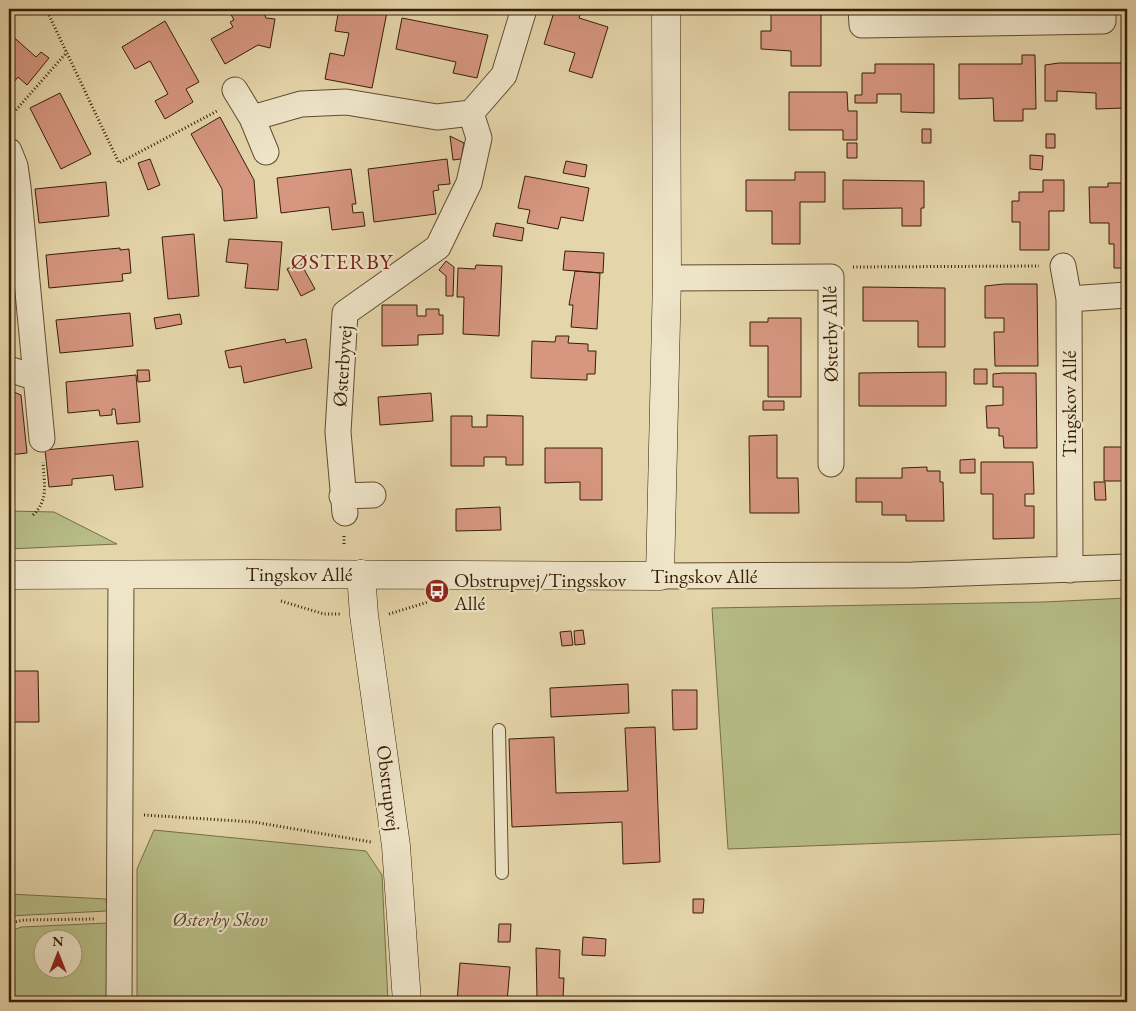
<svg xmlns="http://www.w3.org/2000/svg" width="1136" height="1011" font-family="'EB Garamond',serif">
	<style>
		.green { fill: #b7bd87; stroke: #776e47; fill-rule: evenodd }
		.building { fill: #d69680; stroke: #371f07 }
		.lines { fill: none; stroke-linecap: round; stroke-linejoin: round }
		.lane-casing { stroke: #624c30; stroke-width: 14 }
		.street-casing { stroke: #624c30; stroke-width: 27 }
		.secondary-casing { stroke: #371f07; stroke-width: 29 }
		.path { stroke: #371f07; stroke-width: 3; stroke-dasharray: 1 2.5; stroke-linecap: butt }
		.lane { stroke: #eee4c8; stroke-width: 12 }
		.street { stroke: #eee4c8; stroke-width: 25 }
		.secondary { stroke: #eee4c8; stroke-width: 28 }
		.labels { text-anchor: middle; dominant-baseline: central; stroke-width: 4.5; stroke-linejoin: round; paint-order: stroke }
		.street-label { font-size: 20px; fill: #371f07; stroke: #eee4c8 }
		.poi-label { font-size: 20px; fill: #371f07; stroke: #eee4c8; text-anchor: start }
		.park-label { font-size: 20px; font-style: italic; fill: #574627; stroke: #eee4c8 }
		.quarter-label { font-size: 22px; letter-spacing: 1px; fill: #7a1f14; stroke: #eee4c8 }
	</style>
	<rect width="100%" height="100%" fill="#e5d5aa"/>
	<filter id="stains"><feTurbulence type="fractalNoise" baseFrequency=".004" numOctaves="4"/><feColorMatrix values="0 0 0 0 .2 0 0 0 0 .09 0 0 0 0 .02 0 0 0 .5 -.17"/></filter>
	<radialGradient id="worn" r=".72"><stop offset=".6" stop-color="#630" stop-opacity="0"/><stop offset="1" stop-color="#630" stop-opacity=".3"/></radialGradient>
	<path class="green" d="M9,511L54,512L117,544L9,549Z
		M1127,598V834L728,849L712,608L1044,602Z
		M154,830L366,851L382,875L388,1002H137V869Z
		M9,894L106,899L107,911L9,916Z
		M107,923L113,1002H9V931L22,927ZM42,938H72V968H42Z"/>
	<path class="building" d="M228,9H262L266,18L275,19L270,48L258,45L225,64L211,39L233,27L230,22L234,20Z
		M339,9H369L387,12L372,88L325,79L330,53L344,56L349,33L335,31Z
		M555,9H582L579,18L608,27L592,78L569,71L575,53L544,44Z
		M771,14H821V66H791V51L761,49V31H771Z
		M402,18L488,35L477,78L453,73L456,62L396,49Z
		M165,21L199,82L186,89L193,102L165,119L155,101L168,94L150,61L135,69L122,47Z
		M9,33L36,57L41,52L49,58L27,85L18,77L9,88Z
		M1022,55H1035L1036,109H1023V121H994L993,98L959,99V64H1022Z
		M1059,63H1124V108L1096,109V93L1057,91V101H1045V65Z
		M875,64H934V113L901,112V94H877V103H855V95H862V73H875Z
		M789,92H847L848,111H857V140H843V130H789Z
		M60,93L91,154L61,169L30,108Z
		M220,117L254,180L257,218L224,221L222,189L191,134Z
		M922,129H931V143H922Z
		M1046,134H1055V148H1046Z
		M450,136L464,143L461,159L453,160Z
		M847,143H857V158H847Z
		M1030,155L1043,156L1042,170L1030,169Z
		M150,159L160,185L148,190L138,163Z
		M447,159L450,184L438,185L439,190L433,191L436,214L374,222L368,169Z
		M566,161L587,165L585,177L563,173Z
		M351,169L356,204H352L353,213L363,212L365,226L332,230L329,207L281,213L277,178Z
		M795,172H825V202H800V244H772V211H746V180H795Z
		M525,176L589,188L583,221L561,217L558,229L527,223L530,210L518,208Z
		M843,180L924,181V208H921V226H902V208L843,209Z
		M1043,180H1064V211H1049V250H1020V222H1012V201H1019V192H1043Z
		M106,182L109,216L39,223L35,189Z
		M1108,183H1127V268H1114V244H1109V223H1090L1089,187H1108Z
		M496,223L524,228L522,241L493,236Z
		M194,234L199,296L168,299L162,237Z
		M229,239L282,242L278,290L245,288L248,264L226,262Z
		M120,248V250L129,249L131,273L122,274L123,281L49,288L46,255Z
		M565,251L604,253L603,273L563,270Z
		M446,261L454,267L453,296H446V276L439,270Z
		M300,262L315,289L301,296L287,269Z
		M476,265L502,266L499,336L463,334L464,297H457L458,268L475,269Z
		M575,271L600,273L597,329L571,327L573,305H569Z
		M1004,284H1037L1038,366H995L994,332H1004V318H985V286Z
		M863,287L945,288V347H918V321H863Z
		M382,305H417V316H426V309H439V315H443V334L418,335V345L382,346Z
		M130,313L133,346L60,353L56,320Z
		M180,314L182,324L156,329L154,318Z
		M768,318H801V397H768V346H750V322H768Z
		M556,336H569L568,343L588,344V351H596L595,374H587V380L531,378L532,341L555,342Z
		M285,339L286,343L306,339L312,368L244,383L241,366L229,368L225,351Z
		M974,369H987V384H974Z
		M137,370H149L150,381L138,382Z
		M946,372V406H859V373Z
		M1003,373H1036L1037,448H1004L1003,436H999V428H987L986,406L1003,405V387H993V374Z
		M136,375L140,422L117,424L115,409H112V415L100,416L99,410L68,413L66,382Z
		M9,390L21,395L27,453L9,455Z
		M431,393L433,421L380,425L378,397Z
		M763,401H784V410H763Z
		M487,415L523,416V465H506V457H484V466H451V416H472V427H487Z
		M777,435V478H798L799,513H750L749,436Z
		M138,441L143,487L115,490L113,475L72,479V485L49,487L45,450Z
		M1104,447H1127V488L1124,481H1104Z
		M545,448H602V500H580V482L545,483Z
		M975,459V473H960V460Z
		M981,462H1033L1034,494H1025V506H1034V538L993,539V494H981Z
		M927,467V471H940V482H943L944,521H906V515H882V502H856V478H902V468Z
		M1094,482H1105L1106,500H1095Z
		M500,507L501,530L456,531V509Z
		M583,630L585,644L575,645L574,631Z
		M571,631L573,645L562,646L560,632Z
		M9,671H38L39,722H9Z
		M628,684L629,713L551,717L550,688Z
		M672,690H697V729L673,730Z
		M655,727L660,862L623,864L622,822L512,827L509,739L554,737L556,793L628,791L625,728Z
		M693,899H704L703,913H693Z
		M499,924H511L510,942H498Z
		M583,937L606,939L605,956L582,955Z
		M536,948L560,950L559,978H564L563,998L537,997Z
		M460,963L510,967L507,1002H457Z"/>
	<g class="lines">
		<g class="lane-casing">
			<path id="lane" d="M499,730L502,873"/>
		</g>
		<g class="street-casing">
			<path id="street" d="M861,9L862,25L1103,21V9
				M235,90L252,118L266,152
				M252,118L301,104L346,102L437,117L471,113L504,75L524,9
				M9,151L15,166L18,187L42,439
				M1063,266L1069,299L1070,570
				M667,278L831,277V464
				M1069,299L1127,295
				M9,369L36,378
				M342,496L373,495
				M345,513L338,432L345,313L438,247L469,183L479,138L471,113
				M660,576L912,575L1127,567
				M119,1002L121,574"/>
		</g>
		<g class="secondary-casing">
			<path id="secondary" d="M361,574L364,615L396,846L407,1002
				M9,575L251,574L660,576L667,278L666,9"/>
		</g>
		<path class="path" d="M46,9L119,163L219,110
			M9,118L67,52
			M853,267L1039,266
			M33,515C49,500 44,483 43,462
			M344,544V536
			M281,601L324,614H340
			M389,614L428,602
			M144,815L254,822L371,842
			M9,923L24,920L96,919"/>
		<use href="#lane" class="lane"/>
		<use href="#street" class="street"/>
		<use href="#secondary" class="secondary"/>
	</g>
	<defs>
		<g id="bus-disc" transform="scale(1.25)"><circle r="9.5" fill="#8f2418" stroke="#eee4c8"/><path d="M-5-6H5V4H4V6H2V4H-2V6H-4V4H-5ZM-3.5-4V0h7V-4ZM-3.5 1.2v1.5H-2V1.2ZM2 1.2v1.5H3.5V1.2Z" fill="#fff"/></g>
	</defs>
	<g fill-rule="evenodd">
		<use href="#bus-disc" x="437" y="591"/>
	</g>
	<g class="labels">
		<g class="street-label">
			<text transform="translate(830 334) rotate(-91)">Østerby Allé</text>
			<text transform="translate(342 366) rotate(-86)">Østerbyvej</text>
			<text transform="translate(1069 404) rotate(-90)">Tingskov Allé</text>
			<text x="299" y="574">Tingskov Allé</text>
			<text x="704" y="576">Tingskov Allé</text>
			<text transform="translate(389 788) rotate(83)">Obstrupvej</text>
		</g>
		<g class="poi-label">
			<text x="454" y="580">Obstrupvej/Tingsskov<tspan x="454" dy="23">Allé</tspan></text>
		</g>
		<g class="park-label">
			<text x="220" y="919">Østerby Skov</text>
		</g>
		<g class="quarter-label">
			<text x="342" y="261">ØSTERBY</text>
		</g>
	</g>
	<rect width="1136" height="1011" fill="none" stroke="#e5d5aa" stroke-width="30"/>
	<rect x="10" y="10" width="1116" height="991" fill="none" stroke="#371f07" stroke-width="2.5"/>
	<rect x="15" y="15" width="1106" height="981" fill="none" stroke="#371f07"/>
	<g transform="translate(58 954)"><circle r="24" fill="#eee4c8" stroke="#a5957b"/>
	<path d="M0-4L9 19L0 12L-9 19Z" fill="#8f2418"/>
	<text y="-8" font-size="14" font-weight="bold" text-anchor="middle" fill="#371f07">N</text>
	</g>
	<rect width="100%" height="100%" filter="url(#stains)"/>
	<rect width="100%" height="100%" fill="url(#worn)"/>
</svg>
